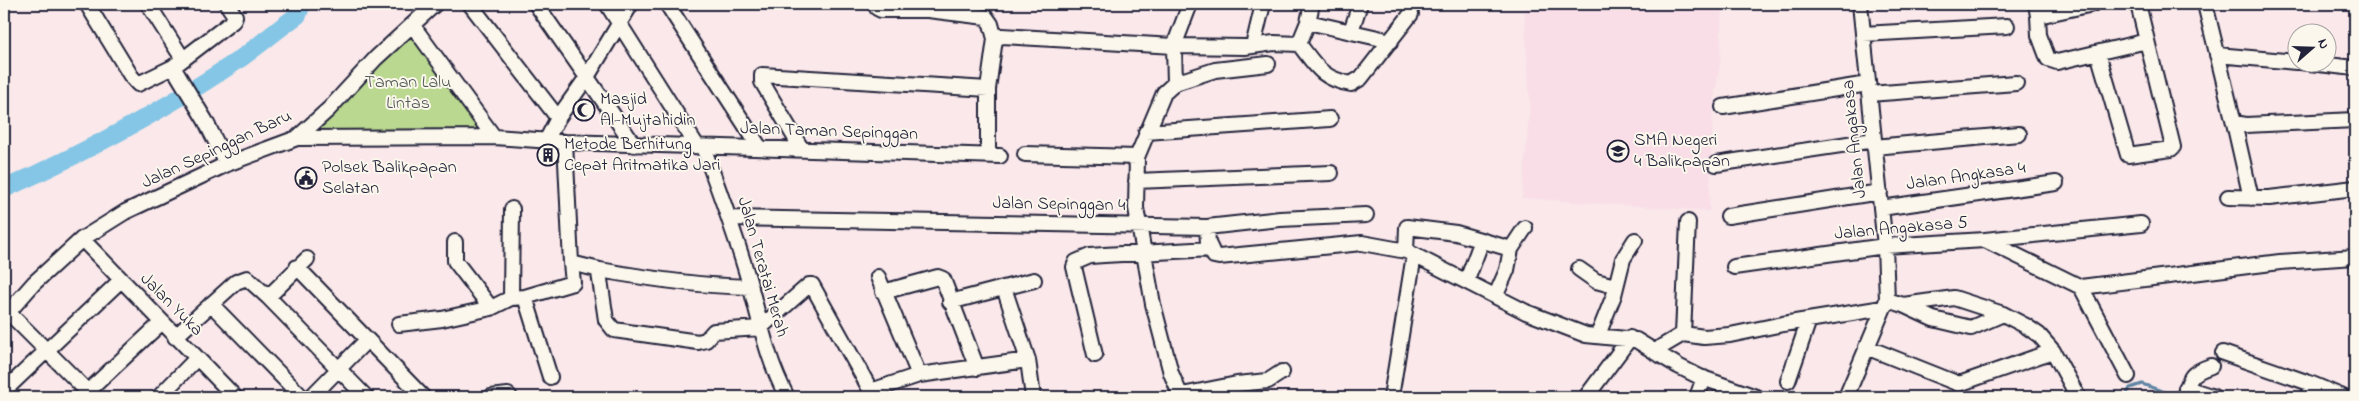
<svg xmlns="http://www.w3.org/2000/svg" width="2359" height="401" font-family="'Indie Flower',sans-serif">
	<style>
		.built { fill: #f9dee8 }
		.green { fill: #bad890; stroke: #6e7d66 }
		.lines { fill: none; stroke-linecap: round; stroke-linejoin: round }
		.stream { stroke: #5d84a2; stroke-width: 3 }
		.river { stroke: #85c6e6; stroke-width: 18 }
		.minor-casing { stroke: #22223b; stroke-width: 18 }
		.minor { stroke: #fbf7ec; stroke-width: 14 }
		.labels { text-anchor: middle; dominant-baseline: central; stroke-width: 4; stroke-linejoin: round; paint-order: stroke }
		.park-label { font-size: 18px; fill: #505954; stroke: #fbf7ec }
		.poi-label { font-size: 18px; fill: #22223b; stroke: #fbf7ec; text-anchor: start }
		.street-label { font-size: 18px; fill: #22223b; stroke: #fbf7ec }
	</style>
	<rect width="100%" height="100%" fill="#fae8ea"/>
	<filter id="ink" filterUnits="userSpaceOnUse"><feTurbulence type="fractalNoise" baseFrequency=".02" numOctaves="2"/><feDisplacementMap in="SourceGraphic" scale="10" xChannelSelector="R" yChannelSelector="G"/><feConvolveMatrix kernelMatrix="1 2 1 2 8 2 1 2 1" color-interpolation-filters="sRGB"/></filter>
	<g filter="url(#ink)">
		<path class="built" d="M1524,4H1722L1720,65L1713,104L1709,211L1522,198L1530,104Z"/>
		<path class="green" d="M412,33L484,131L311,133Z"/>
		<g class="lines">
			<path class="stream" d="M2125,397L2130,388L2142,384L2179,397"/>
			<path class="river" d="M4,189C82,154 159,113 231,65C254,50 275,31 298,15L302,4"/>
			<g class="minor-casing">
				<path id="minor" d="M87,4L131,76L138,84L173,67L233,21L235,16L227,4
					M148,4L183,59
					M470,4L558,118
					M536,4L634,145
					M607,4L697,146
					M667,4L760,148
					M875,4L877,8L881,10H928
					M927,4L928,10L986,17L991,24L995,39
					M2036,4L2038,16L2093,4
					M2205,4L2234,123L2246,125L2355,120
					M2038,16L2039,35L2048,59L2057,62L2147,41
					M1308,22L1391,41
					M413,26L494,137
					M1351,31L1360,4
					M1863,34L2007,26
					M1299,44L1308,22L1312,4
					M1253,46L1263,4
					M2098,53L2128,155L2171,149L2173,147L2138,4
					M2217,55L2296,62
					M2300,62L2355,68
					M173,67L205,120L227,164
					M1175,83L1215,70L1268,64
					M1869,94L2016,83
					M1723,107L1868,84
					M2234,123L2251,198
					M1146,132L1330,119
					M297,138L494,137L565,142L1000,156
					M546,141L558,118L587,77L631,4
					M565,142L571,263L600,270
					M703,147C720,193 737,238 750,285C761,325 767,359 787,397
					M1874,147L2019,134
					M801,148L762,82V75L988,89
					M1025,154L1137,157
					M988,156V89L995,39L1002,36L1174,46L1190,4
					M1716,164L1874,140
					M1136,181L1331,173
					M2228,197L2269,198L2355,188
					M1881,208L2056,183
					M1728,216L1880,192
					M730,218L1207,227L1280,219L1366,215
					M1207,227L1208,243L1214,256L1219,257L1362,243L1406,251L1526,312L1586,335L1636,340L1678,366L1700,377L1756,397
					M82,239L235,397
					M1985,240L2141,224
					M455,242V261L491,308
					M1406,251L1407,227L1456,233L1511,249
					M307,259L268,297L366,397
					M297,267L423,397
					M1734,267L1885,246L1985,240L2081,287L2128,376
					M1579,269L1596,281L1615,286
					M878,277L919,375
					M1467,280L1482,240
					M751,287C699,286 650,279 600,270L599,273L606,320L614,330L698,342L706,340L714,331L760,328L809,285H812L871,391L880,397
					M2081,287L2280,262L2355,257
					M1004,288L1028,360L1033,397
					M883,292L938,277L943,279L977,368
					M1496,295L1507,270L1511,249L1525,228
					M525,297L550,377
					M511,298L512,209
					M1887,300L1903,305L1954,298L2003,314L2026,326L2039,335L2053,351L2078,397
					M950,302L1034,280
					M211,304L302,397
					M1903,305L1933,319L1971,328L2003,314
					M4,308L93,397
					M4,317L34,283L82,239L125,212L227,164L297,138L329,109L376,58L435,4
					M399,324L442,319L491,308L511,298L525,297L569,284L573,283L571,263
					M1683,334L1688,222
					M1598,335L1614,295L1623,259L1635,240
					M175,337L236,282L247,278L268,297
					M1866,347L1959,384L2053,351
					M1656,353L1661,347L1683,334L1704,337L1730,335L1783,324L1883,308
					M2223,353L2312,384
					M1095,355L1074,267L1076,262L1090,256L1104,255L1211,249
					M1282,372L1268,381L1237,384L1187,394L1179,392L1171,373L1153,304L1136,208L1137,157L1164,93L1175,83L1174,46L1245,47L1274,43L1299,44C1316,66 1322,79 1351,84L1361,78L1411,14
					M1788,381L1809,320
					M2186,388L2214,397
					M4,391L120,281
					M82,397L161,323
					M159,397L197,358
					M311,397L367,340
					M491,397L508,395L510,397
					M873,397L871,391L919,375L1028,360
					M1391,397L1414,255
					M1586,397L1630,338
					M1697,397L1704,378
					M1846,397L1887,300L1885,246L1860,4
					M2184,397C2190,377 2190,373 2211,366
					M2308,397L2312,384L2343,397"/>
			</g>
			<use href="#minor" class="minor"/>
		</g>
	</g>
	<defs>
		<g id="mosque-ring" transform="scale(1.125)"><circle r="9.5" fill="#fbf7ec" stroke="#22223b" stroke-width="1.5"/><path d="M3.5-4.9A6 6 0 1 0 3.5 4.9A5 5 0 1 1 3.5-4.9Z" fill="#22223b"/></g>
		<g id="school-ring" transform="scale(1.125)"><circle r="9.5" fill="#fbf7ec" stroke="#22223b" stroke-width="1.5"/><path d="M0-5L7-2L0 1L-7-2ZM-4 1L0 2.5L4 1V4Q0 6-4 4Z" fill="#22223b"/></g>
		<g id="building-ring" transform="scale(1.125)"><circle r="9.5" fill="#fbf7ec" stroke="#22223b" stroke-width="1.5"/><path d="M-4-6H4V6H1V3H-1V6H-4ZM-2.5-4.3h1.7v1.8h-1.7ZM.8-4.3h1.7v1.8H.8ZM-2.5-1h1.7V.8h-1.7ZM.8-1h1.7V.8H.8Z" fill="#22223b"/></g>
		<g id="civic-ring" transform="scale(1.125)"><circle r="9.5" fill="#fbf7ec" stroke="#22223b" stroke-width="1.5"/><path d="M-.6-6.5H3V-4.5H.6V-3L4-1V1h2V6H-6V1h2V-1L-.6-3ZM-1.2 2.5V6h2.4V2.5Z" fill="#22223b"/></g>
	</defs>
	<g fill-rule="evenodd">
		<use href="#mosque-ring" x="584" y="110"/>
		<use href="#school-ring" x="1618" y="151"/>
		<use href="#building-ring" x="548" y="155"/>
		<use href="#civic-ring" x="306" y="178"/>
	</g>
	<g class="labels">
		<g class="park-label">
			<text x="408" y="83">Taman Lalu<tspan x="408" dy="21">Lintas</tspan></text>
		</g>
		<g class="poi-label">
			<text x="600" y="100">Masjid<tspan x="600" dy="21">Al-Mujtahidin</tspan></text>
			<text x="1634" y="141">SMA Negeri<tspan x="1634" dy="21">4 Balikpapan</tspan></text>
			<text x="564" y="145">Metode Berhitung<tspan x="564" dy="21">Cepat Aritmatika Jari</tspan></text>
			<text x="322" y="168">Polsek Balikpapan<tspan x="322" dy="21">Selatan</tspan></text>
		</g>
		<g class="street-label">
			<text transform="translate(829 132) rotate(2)">Jalan Taman Sepinggan</text>
			<text transform="translate(1855 139) rotate(-96)">Jalan Angakasa</text>
			<text transform="translate(217 150) rotate(-25)">Jalan Sepinggan Baru</text>
			<text transform="translate(1966 177) rotate(-8)">Jalan Angkasa 4</text>
			<text transform="translate(1059 205) rotate(1)">Jalan Sepinggan 4</text>
			<text transform="translate(1901 229) rotate(-5)">Jalan Angakasa 5</text>
			<text transform="translate(762 267) rotate(74)">Jalan Teratai Merah</text>
			<text transform="translate(171 305) rotate(45)">Jalan Yuka</text>
		</g>
	</g>
	<rect width="2359" height="401" fill="none" stroke="#fbf7ec" stroke-width="20"/>
	<rect x="10" y="10" width="2339" height="381" fill="none" stroke="#22223b" stroke-width="2" filter="url(#ink)"/>
	<g transform="translate(2312 48) rotate(70)"><circle r="24" fill="#fbf7ec" stroke="#a4a2a5"/>
	<path d="M0-4L9 19L0 12L-9 19Z" fill="#22223b"/>
	<text y="-8" font-size="14" font-weight="bold" text-anchor="middle" fill="#22223b">N</text>
	</g>
</svg>
